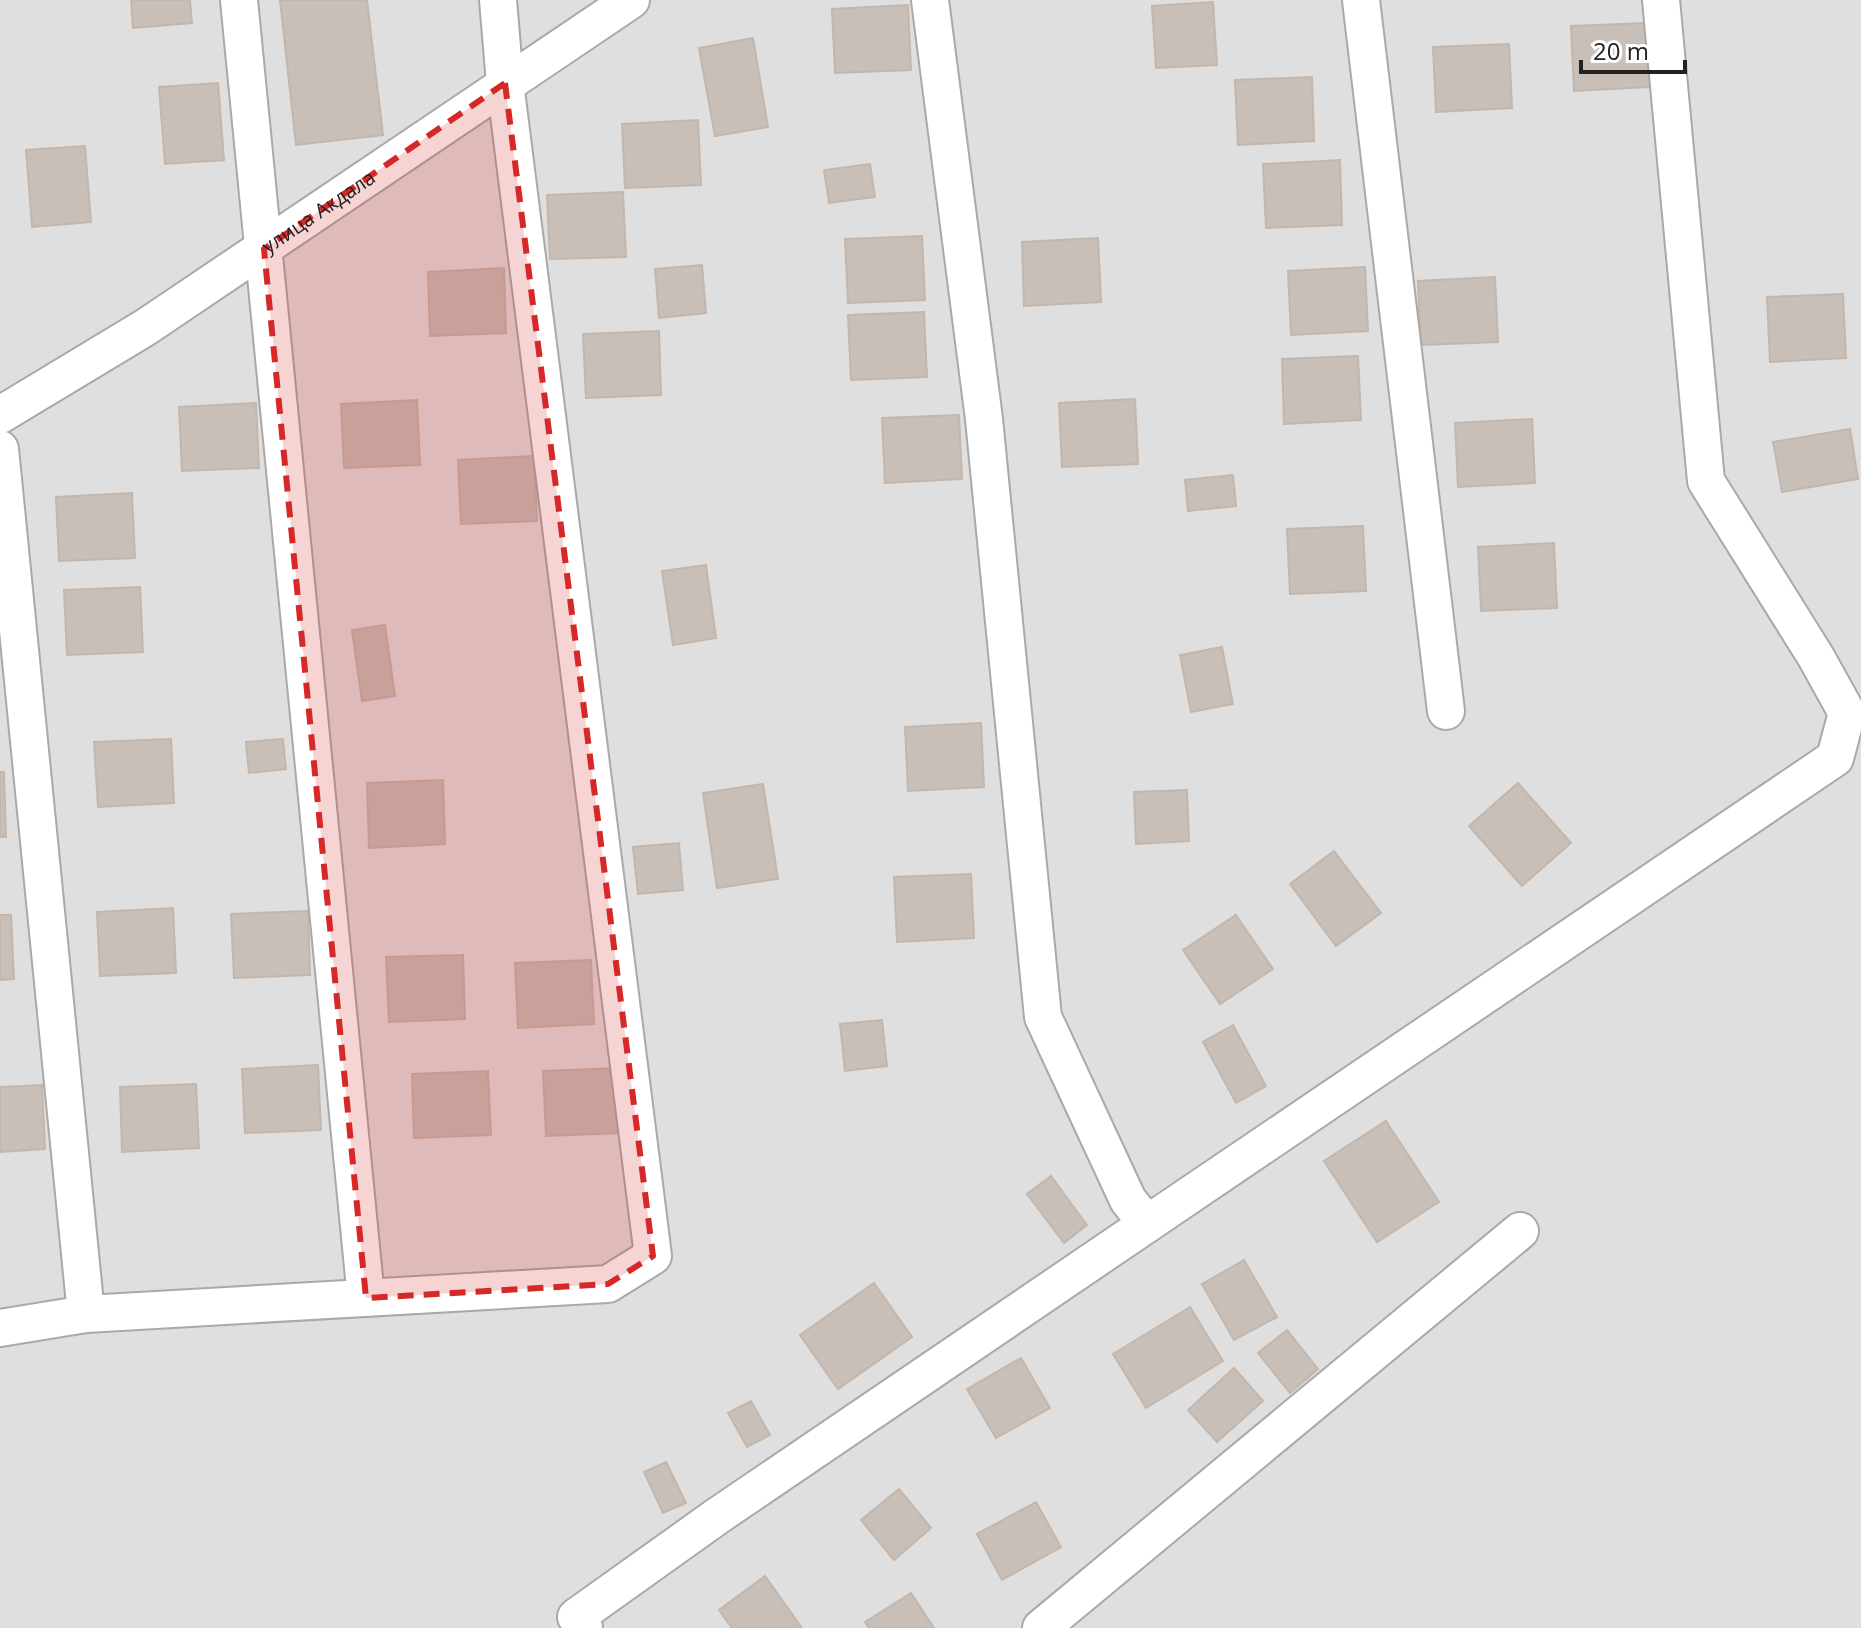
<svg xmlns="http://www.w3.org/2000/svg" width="1861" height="1628" font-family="'Open Sans',sans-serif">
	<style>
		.residential { fill: #e0dfdf }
		.building { fill: #c7bfb8; stroke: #c4b6ab; stroke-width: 2 }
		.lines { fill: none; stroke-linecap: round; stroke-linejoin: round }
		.street-casing { stroke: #a9a9a9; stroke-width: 40 }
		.street { stroke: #fff; stroke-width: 36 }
		.marked { fill: #d62828; fill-opacity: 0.2; stroke: #d62828; stroke-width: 6; stroke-dasharray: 16 10; stroke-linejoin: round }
		.labels { text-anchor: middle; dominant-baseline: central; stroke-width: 6; stroke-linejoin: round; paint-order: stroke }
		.street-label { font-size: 20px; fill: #222; stroke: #fff }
	</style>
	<rect width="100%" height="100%" fill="#f2efe9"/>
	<path class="residential" d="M0,0H1861V1628H0Z"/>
	<path class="building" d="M131,0H190L192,23L133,28Z
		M280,0H367L383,135L296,145Z
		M1213,2L1217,65L1156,68L1152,6Z
		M908,5L911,70L835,73L832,9Z
		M1647,23L1650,87L1574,91L1571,26Z
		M753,38L768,127L715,136L699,48Z
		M1509,44L1512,108L1436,112L1433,47Z
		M1312,77L1314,141L1238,145L1235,80Z
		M218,83L224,160L165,164L159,87Z
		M698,120L701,185L625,188L622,124Z
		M85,146L91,222L32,227L26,150Z
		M1340,160L1342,225L1266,228L1263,164Z
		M870,164L875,197L829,203L824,170Z
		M623,192L626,257L550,259L547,195Z
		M922,236L925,300L848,303L845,239Z
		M1098,238L1101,302L1024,306L1022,242Z
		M702,265L706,313L659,318L655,269Z
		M1365,267L1368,331L1291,335L1288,271Z
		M504,268L506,333L430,336L428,272Z
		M1495,277L1498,342L1421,345L1418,281Z
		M1843,294L1846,358L1770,362L1767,297Z
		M924,312L927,377L851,380L848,315Z
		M659,331L661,395L586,398L583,334Z
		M1358,356L1361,420L1284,424L1282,359Z
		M1135,399L1138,464L1062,467L1059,403Z
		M417,400L420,465L344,468L341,404Z
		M256,403L259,468L182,471L179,407Z
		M959,415L962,479L885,483L882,418Z
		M1532,419L1535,483L1458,487L1455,423Z
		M1850,429L1858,479L1782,492L1773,442Z
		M534,456L537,521L461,524L458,460Z
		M1233,475L1236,506L1188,511L1185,480Z
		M132,493L135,558L59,561L56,497Z
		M1363,526L1366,591L1290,594L1287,529Z
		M1554,543L1557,608L1481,611L1478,547Z
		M706,565L716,638L673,645L662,571Z
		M140,587L143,652L67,655L64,590Z
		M385,625L395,696L362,701L352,630Z
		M1222,647L1233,704L1191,712L1180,655Z
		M981,723L984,787L908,791L905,727Z
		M171,739L174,803L98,807L94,742Z
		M283,739L286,769L249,773L246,742Z
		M0,772H4L6,837H0Z
		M443,780L445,844L369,848L367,783Z
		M1518,783L1571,843L1522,886L1469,826Z
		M763,784L778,879L717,888L703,793Z
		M1187,790L1189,841L1136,844L1134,792Z
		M679,843L683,890L638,894L633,847Z
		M1334,851L1381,913L1336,946L1290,884Z
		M971,874L974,938L897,942L894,877Z
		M173,908L176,973L100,976L97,912Z
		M308,911L310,975L234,978L231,914Z
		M0,915H11L14,979L0,980Z
		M1236,915L1273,969L1220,1004L1183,950Z
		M463,955L465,1019L389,1022L386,957Z
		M591,960L594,1024L518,1028L515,963Z
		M882,1020L887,1066L845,1071L840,1024Z
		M1233,1025L1266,1086L1236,1103L1203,1042Z
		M318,1065L321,1130L245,1133L242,1069Z
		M619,1068L622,1133L546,1136L543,1071Z
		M488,1071L491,1135L414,1138L412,1074Z
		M196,1084L199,1148L122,1152L120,1087Z
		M42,1085L45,1149L0,1152V1087Z
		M1386,1121L1439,1202L1377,1242L1324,1161Z
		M1051,1176L1087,1225L1064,1243L1027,1194Z
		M1244,1260L1277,1317L1234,1340L1202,1284Z
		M874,1283L912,1337L838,1389L800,1335Z
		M1190,1307L1223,1361L1146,1408L1113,1354Z
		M1287,1330L1318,1369L1290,1393L1258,1353Z
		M1021,1358L1050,1408L996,1438L967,1389Z
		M1234,1368L1263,1401L1217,1442L1188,1410Z
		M751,1401L770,1435L747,1447L728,1413Z
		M666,1462L686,1503L663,1513L644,1472Z
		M899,1489L931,1528L894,1560L861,1520Z
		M1036,1502L1061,1547L1002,1580L977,1534Z
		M765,1576L802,1628H732L719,1610Z
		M911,1593L934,1628H869L865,1622Z"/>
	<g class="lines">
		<g class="street-casing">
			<g id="street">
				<path d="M239,0L366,1298"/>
				<path d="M1361,0L1446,711"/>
				<path id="s1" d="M0,415L146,327L631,0"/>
				<path d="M0,449L86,1314"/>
				<path d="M1147,1224L1835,758L1847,713L1816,657L1706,481L1661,0"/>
				<path d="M0,1328L86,1314L608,1284L653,1256L505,83L498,0"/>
				<path d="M584,1628L576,1617L716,1517L1147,1224L1128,1200L1043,1017L984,419L930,0"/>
				<path d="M1041,1628L1520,1231"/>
			</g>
		</g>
		<use href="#street" class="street"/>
	</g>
	<path class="marked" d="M505,83L653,1256L608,1284L366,1298L264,249Z"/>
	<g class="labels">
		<g class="street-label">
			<text stroke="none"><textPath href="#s1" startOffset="378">улица Акдала</textPath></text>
		</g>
	</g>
	<path d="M1581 60v12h104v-12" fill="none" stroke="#222222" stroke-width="4"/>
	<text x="1593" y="60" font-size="24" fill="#222222" stroke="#ffffff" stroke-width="6" paint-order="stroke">20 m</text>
</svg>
